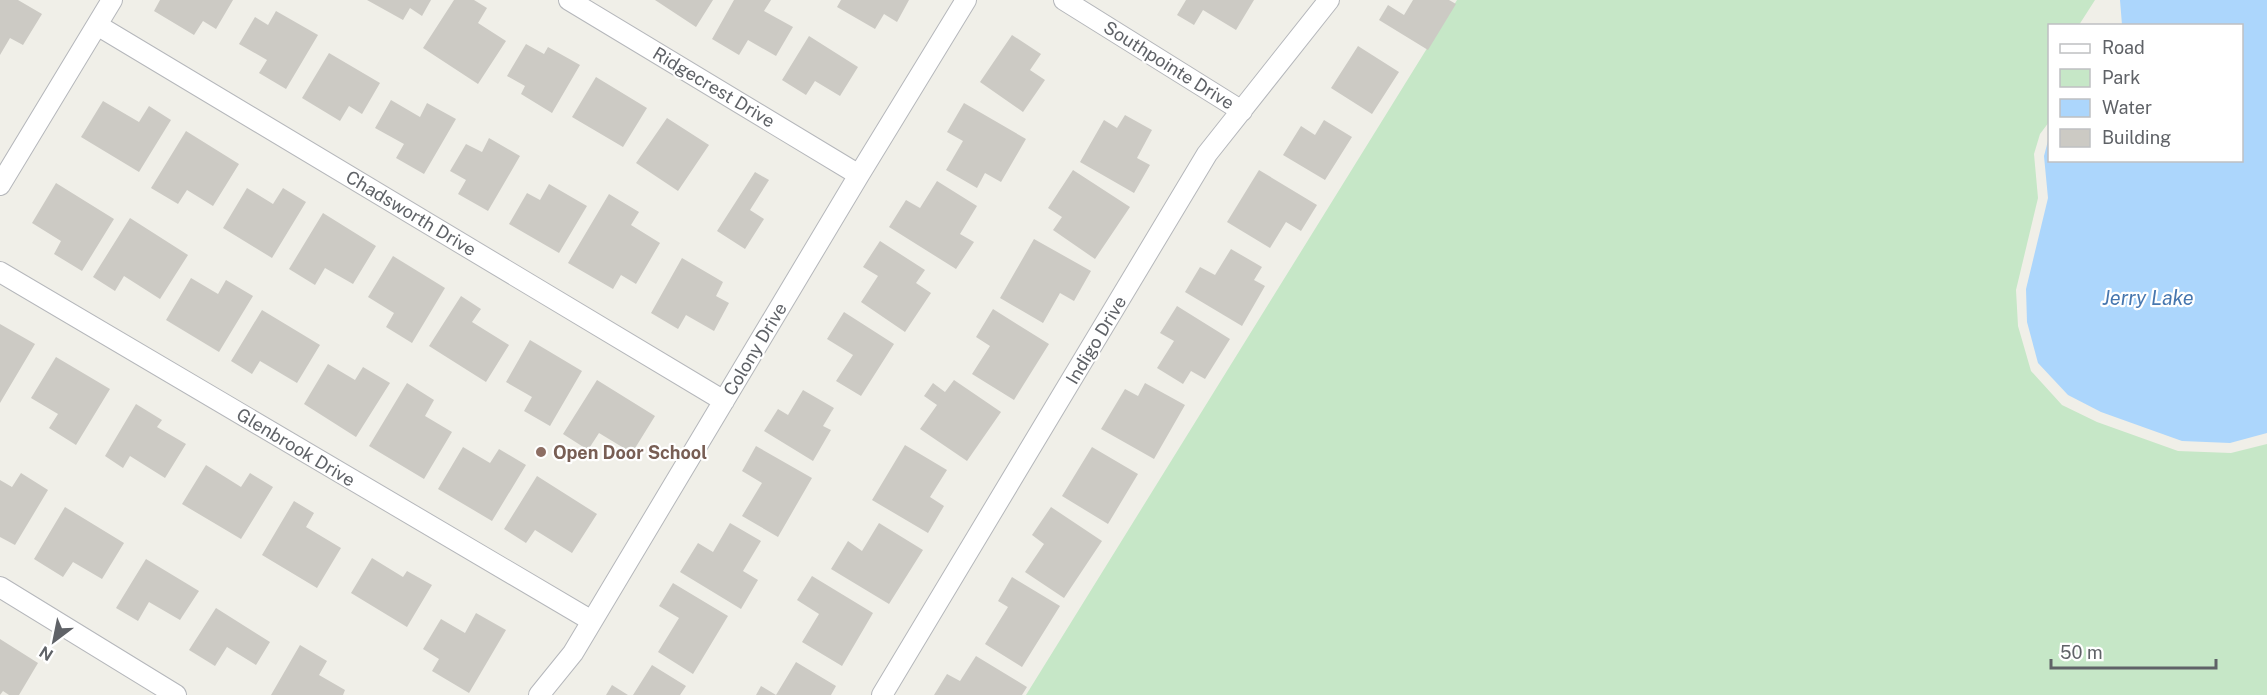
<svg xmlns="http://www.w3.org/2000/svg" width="2267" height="695" font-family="'Public Sans',sans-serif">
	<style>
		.green { fill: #c6e7c7 }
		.water { fill: #acd6fc }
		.building { fill: #cccac4 }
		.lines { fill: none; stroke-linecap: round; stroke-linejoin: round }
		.minor-casing { stroke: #b5b7bb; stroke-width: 22 }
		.minor { stroke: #fff; stroke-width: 20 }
		.education-dot { fill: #8d6e63; stroke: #fff; stroke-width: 2 }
		.labels { text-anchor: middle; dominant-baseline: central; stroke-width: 4.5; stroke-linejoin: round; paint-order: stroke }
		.street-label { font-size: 18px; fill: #5f6267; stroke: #fff }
		.education-label { font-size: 18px; font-weight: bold; fill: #785e54; stroke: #fff; text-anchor: start }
		.water-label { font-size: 20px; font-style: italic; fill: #4777af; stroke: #fff }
	</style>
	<rect width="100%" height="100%" fill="#f0efe8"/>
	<path class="green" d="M1457,0H2095L2079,25L2050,26L2049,122L2040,134L2034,154L2038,198L2016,290L2018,326L2031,371L2062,405L2097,422L2178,451L2231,453L2267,444V695H1026Z"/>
	<path class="water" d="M2120,0H2267V433L2230,443L2182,441L2101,412L2068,395L2038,363L2027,322L2026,289L2048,198L2044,156L2049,137L2050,160H2242V26L2122,25Z"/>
	<path class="building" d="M0,0H18L42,14L23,45L10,38L0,55Z
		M160,0H233L216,29L203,21L194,35L154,11Z
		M367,0H431L422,16L410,8L403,20Z
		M454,0H474L487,8L478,23L506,41L478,84L423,48Z
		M655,0H713L696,27Z
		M734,0H771L764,11L793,27L776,56L748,40L739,55L712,39Z
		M841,0H909L897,22L884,14L875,29L837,7Z
		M1186,0H1254L1236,30L1203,10L1194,25L1177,15Z
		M1413,0H1449L1456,4L1428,50L1379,20L1388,5L1404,15Z
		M276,11L318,35L286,89L259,73L267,60L239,44L255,17L268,25Z
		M1012,35L1041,54L1030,70L1045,80L1023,112L980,82Z
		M809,36L858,67L840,96L815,81L806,95L782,80Z
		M526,44L544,54L548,47L580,65L552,113L521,94L525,86L507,76Z
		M1358,46L1399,72L1372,114L1331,88Z
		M329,53L380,83L362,114L349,106L340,121L302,98Z
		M596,77L647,108L623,147L572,117Z
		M391,100L420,117L427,103L456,119L424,174L396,158L404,144L375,128Z
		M103,101L139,122L149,106L171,120L139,172L81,137Z
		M964,103L1026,139L1001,182L985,173L977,188L946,170L963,141L947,132Z
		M1125,115L1152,130L1137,158L1150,165L1134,193L1080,162L1104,120L1117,128Z
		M667,118L709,145L678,191L636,163Z
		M1324,120L1352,137L1325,180L1283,155L1301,126L1315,135Z
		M186,131L239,164L213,206L187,190L178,204L151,188Z
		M489,138L520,156L488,211L458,194L466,180L450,171L466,144L482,152Z
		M1073,170L1130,207L1095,259L1053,230L1062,217L1048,208Z
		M1259,170L1317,205L1301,231L1286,222L1270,248L1227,222Z
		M755,172L769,180L750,210L764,219L745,249L717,231Z
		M937,181L977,206L960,234L974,242L956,269L889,227L906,200L920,208Z
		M56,183L114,219L82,271L54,254L61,241L32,223Z
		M549,184L587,206L559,253L509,224L527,193L540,200Z
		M247,188L273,204L283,188L306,202L272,258L223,228Z
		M609,194L639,212L631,225L660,243L636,284L621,275L613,289L568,263Z
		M323,213L376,246L353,284L325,268L315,285L289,269Z
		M130,218L188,255L160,299L124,276L115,291L93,277Z
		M1034,239L1091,271L1074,301L1060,293L1043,323L1000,298Z
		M880,241L925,270L916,283L931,293L905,332L861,302L878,276L863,267Z
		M1231,249L1262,267L1254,280L1265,286L1242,326L1185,292L1200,267L1215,275Z
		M393,256L445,288L412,343L386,327L394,313L368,297Z
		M682,258L723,282L716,296L729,303L714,331L686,315L678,329L651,313Z
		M191,278L218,294L226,280L253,296L219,352L166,320Z
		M461,296L481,309L472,322L509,345L486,382L429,346Z
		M1177,306L1230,339L1205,379L1191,371L1183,384L1157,368L1174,341L1160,333Z
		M993,309L1049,344L1014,400L972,374L990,346L976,337Z
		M262,310L320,345L297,383L260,361L252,374L231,361Z
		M844,312L894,344L861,396L836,381L853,355L827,339Z
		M0,324L35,344L0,403Z
		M530,340L582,371L550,426L524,411L532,397L506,382Z
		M56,357L110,389L76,445L49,428L58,414L31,398Z
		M328,364L355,380L363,367L390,383L356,437L304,404Z
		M597,380L655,416L632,453L599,433L588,450L563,434Z
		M954,380L1001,412L967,461L920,429L937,405L924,396L933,383L945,392Z
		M407,383L434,400L425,416L452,432L424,479L369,446Z
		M1145,383L1185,405L1154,459L1101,429L1125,389L1138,396Z
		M803,390L834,408L823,426L831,430L813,461L764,431L778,409L788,415Z
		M136,404L162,420L157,427L186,444L165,478L130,456L123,468L105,456Z
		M905,445L947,470L930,497L944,506L928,533L872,500Z
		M756,446L812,478L778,537L742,516L762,483L742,471Z
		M463,447L490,463L499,449L526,465L492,521L438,489Z
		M1092,447L1138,474L1108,524L1062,496Z
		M206,465L241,487L250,473L273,487L241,539L182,504Z
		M21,473L48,490L15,545L0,537V480L12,487Z
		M537,476L597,514L572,553L535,530L526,543L504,529Z
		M294,501L314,513L306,527L341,548L317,588L262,555Z
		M65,507L124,543L102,579L73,562L63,577L34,559Z
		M1051,507L1102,541L1064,598L1025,572L1044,544L1032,535Z
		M730,523L761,541L743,571L758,580L741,609L680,572L698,543L713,552Z
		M879,523L923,550L889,604L831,569L848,541L862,551Z
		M372,558L403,577L407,571L432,585L407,627L351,593Z
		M146,559L199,591L180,620L149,602L138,621L116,608Z
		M812,576L873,613L842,666L802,642L819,614L797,600Z
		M1012,577L1060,606L1022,667L985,644L1008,607L998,601Z
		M673,583L728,616L693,674L658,652L679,618L659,606Z
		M216,608L270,642L256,665L227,647L215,666L189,650Z
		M476,613L506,630L469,693L432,671L439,659L423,649L441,619L465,633Z
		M0,639L38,663L19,695H9L3,691L0,695Z
		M300,645L327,661L319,675L345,690L343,695H271Z
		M976,656L1027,687L1022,695H934L947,674L960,681Z
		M796,662L836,686L831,695H756L761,686L776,695Z
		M652,665L686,686L680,695H633Z
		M612,685L628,695H606Z"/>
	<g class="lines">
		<g class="minor-casing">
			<path id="minor" d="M569,0L859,175
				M1064,0L1242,111
				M97,25L724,401
				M0,185L112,0
				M0,272L592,621
				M0,587L176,695
				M539,695L573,653L859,175L966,0
				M882,695L1207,154L1329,0"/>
		</g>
		<use href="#minor" class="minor"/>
	</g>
	<circle class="education-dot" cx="541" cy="452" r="6"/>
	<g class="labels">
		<g class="street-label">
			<text transform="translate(1169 65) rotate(32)">Southpointe Drive</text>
			<text transform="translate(714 87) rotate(31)">Ridgecrest Drive</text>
			<text transform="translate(411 213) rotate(31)">Chadsworth Drive</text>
			<text transform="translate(1096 340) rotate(-59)">Indigo Drive</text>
			<text transform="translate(755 349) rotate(-59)">Colony Drive</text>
			<text transform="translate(296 447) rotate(31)">Glenbrook Drive</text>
		</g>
		<g class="education-label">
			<text x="553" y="452">Open Door School</text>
		</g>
		<g class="water-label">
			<text x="2148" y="298">Jerry Lake</text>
		</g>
	</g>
	<rect x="2048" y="24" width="195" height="138" fill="#ffffff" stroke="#bfc0c2" stroke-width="1.5"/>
	<rect x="2060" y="44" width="30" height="9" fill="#ffffff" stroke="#bfc0c2" stroke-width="1.5"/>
	<text x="2102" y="54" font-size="18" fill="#5f6267">Road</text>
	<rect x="2060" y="69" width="30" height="18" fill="#c6e7c7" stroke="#bfc0c2" stroke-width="1.5"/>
	<text x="2102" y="84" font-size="18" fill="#5f6267">Park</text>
	<rect x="2060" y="99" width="30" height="18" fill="#acd6fc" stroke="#bfc0c2" stroke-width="1.5"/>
	<text x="2102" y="114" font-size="18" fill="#5f6267">Water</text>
	<rect x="2060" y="129" width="30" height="18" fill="#cccac4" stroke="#bfc0c2" stroke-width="1.5"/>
	<text x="2102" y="144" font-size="18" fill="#5f6267">Building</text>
	<g transform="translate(54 641) rotate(212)" stroke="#ffffff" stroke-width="4.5" paint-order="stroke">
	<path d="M0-4.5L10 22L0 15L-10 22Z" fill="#5f6267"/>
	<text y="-9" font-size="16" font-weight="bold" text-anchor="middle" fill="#5f6267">N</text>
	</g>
	<path d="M2051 659v9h165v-9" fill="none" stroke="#5f6267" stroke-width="3"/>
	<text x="2060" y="659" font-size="18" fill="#5f6267" stroke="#ffffff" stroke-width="4.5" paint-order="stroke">50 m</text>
</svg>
